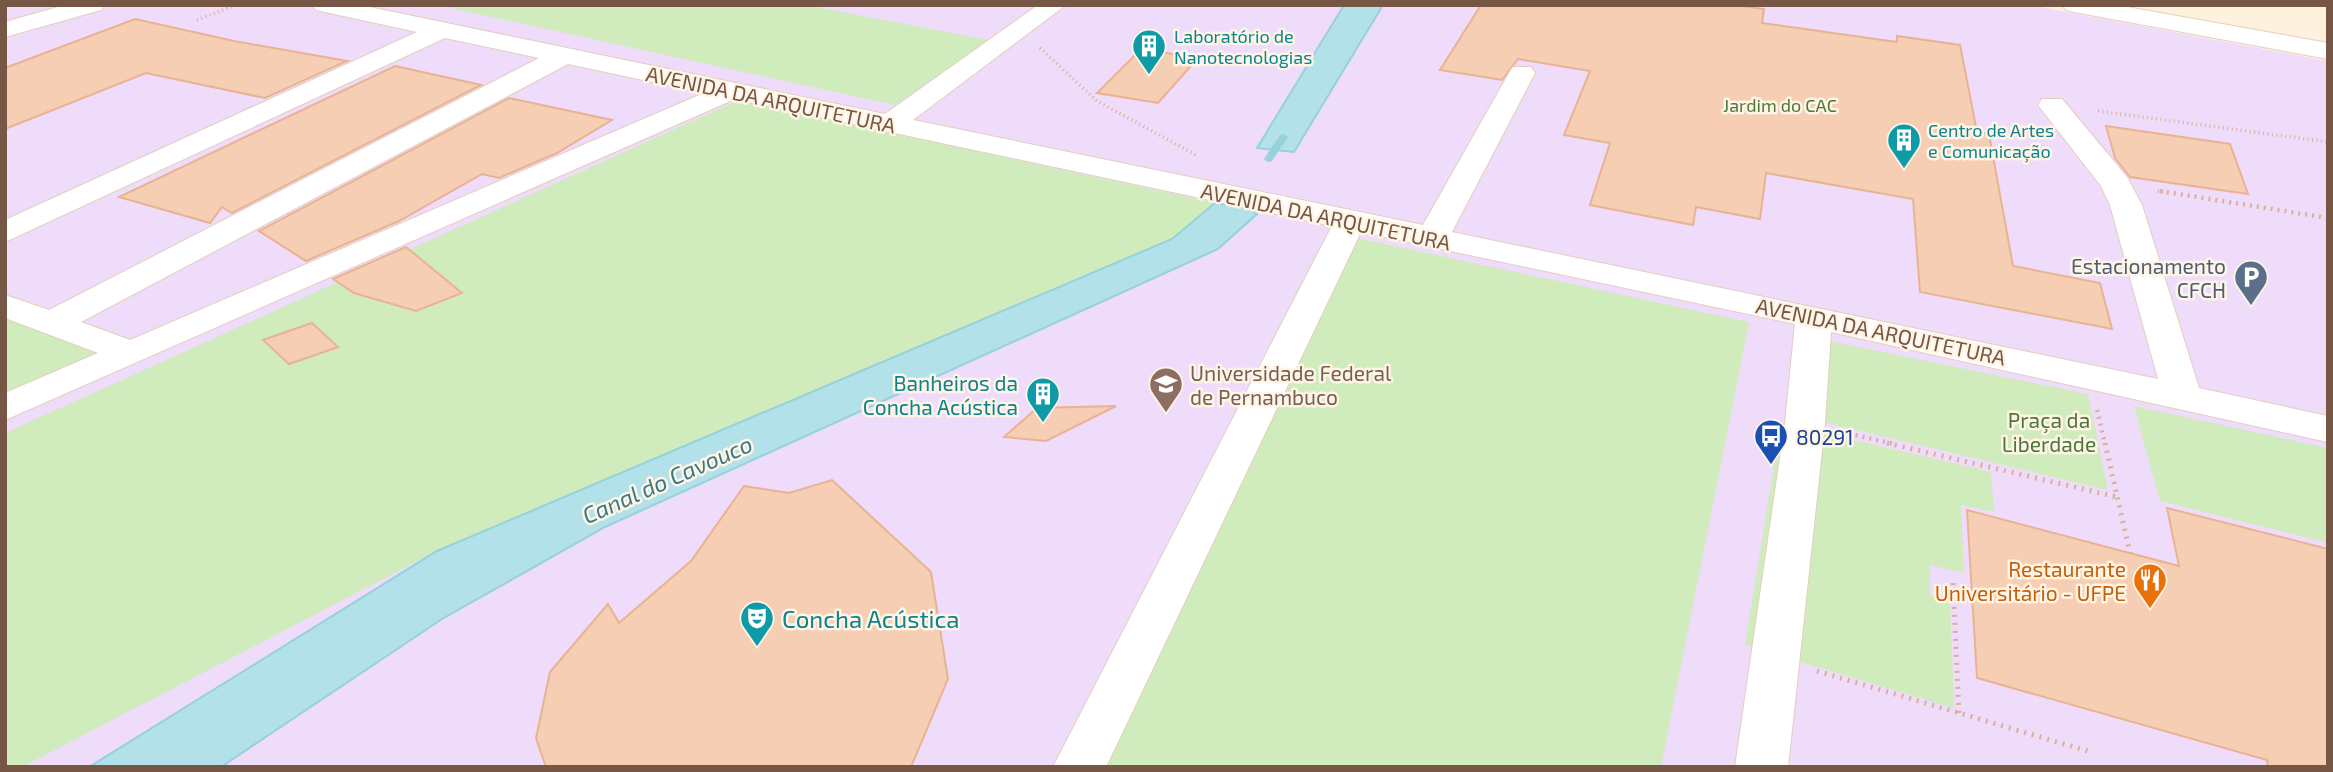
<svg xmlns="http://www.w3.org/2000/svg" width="2333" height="772" font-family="'Exo 2',sans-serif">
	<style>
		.education { fill: #efdbfa }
		.green { fill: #d0ecbc }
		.water { fill: #b2e1e9; stroke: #97d1db; stroke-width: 2 }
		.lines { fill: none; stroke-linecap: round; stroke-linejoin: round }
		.stream { fill: #97d1db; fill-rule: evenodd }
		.building { fill: #f6ceb4; stroke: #e9b393; stroke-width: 2 }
		.minor-casing { stroke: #e4cfbd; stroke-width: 2 }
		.path-far2 { stroke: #dab197; stroke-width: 3.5; stroke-dasharray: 1 3.5; stroke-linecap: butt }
		.path-far1 { stroke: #dab197; stroke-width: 4.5; stroke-dasharray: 2 5; stroke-linecap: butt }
		.path { stroke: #dab197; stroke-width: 5; stroke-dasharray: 2 6; stroke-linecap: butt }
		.minor { fill: #fff; fill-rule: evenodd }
		.labels { text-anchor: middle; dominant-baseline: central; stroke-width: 5; stroke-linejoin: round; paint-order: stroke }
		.far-culture-label { font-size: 18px; fill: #0d838f; stroke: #fff5e6; text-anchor: start }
		.far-park-label { font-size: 18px; fill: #4c7739; stroke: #fff5e6 }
		.street-label { font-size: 21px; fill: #765645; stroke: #fff5e6 }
		.service-label { font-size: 21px; fill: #4e5e75; stroke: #fff5e6; text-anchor: end }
		.education-label { font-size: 21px; fill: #785e54; stroke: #fff5e6; text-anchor: start }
		.culture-label { font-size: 21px; fill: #0d838f; stroke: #fff5e6; text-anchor: end }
		.park-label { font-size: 21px; fill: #4c7739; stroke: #fff5e6 }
		.transit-label { font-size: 21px; fill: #164399; stroke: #fff5e6; text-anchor: start }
		.food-label { font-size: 21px; fill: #c56008; stroke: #fff5e6; text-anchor: end }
		.water-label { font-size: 23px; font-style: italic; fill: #3a7884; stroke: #fff5e6 }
		.near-culture-label { font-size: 24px; fill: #0d838f; stroke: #fff5e6; text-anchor: start }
	</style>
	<rect width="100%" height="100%" fill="#fef2de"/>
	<path class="education" d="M5,5H2029L2328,61V767H5Z"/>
	<path class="green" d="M437,5H805L989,40L895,105Z
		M739,100L1215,203L1172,239L437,551L22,767H5V433Z
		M1357,238L1749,322L1661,767H1084Z
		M5,292L109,364L5,408Z
		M1800,335L2088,394L2108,490L1789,414Z
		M2134,406L2328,448V543L2160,501Z
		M1781,423L1991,472L1994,512L1961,505L1964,573L1930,565V595L1950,601L1954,708L1745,645Z"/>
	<path class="water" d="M1344,5H1383L1294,152L1257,148Z
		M1215,203L1248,208L1257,214L1218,249L605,527L442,619L221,767H89L437,551L1172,239Z"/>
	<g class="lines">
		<path class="stream" d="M1283,134L1288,137L1272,161L1269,162L1266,161L1264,159L1280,135Z"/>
	</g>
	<path class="building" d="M1481,5H1734L1764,9L1762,23L1897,42V36L1960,45L1977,132L1989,134L2013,266L2100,283L2112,329L1920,292L1913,199L1766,173L1760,219L1696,207L1693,225L1590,205L1610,143L1564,135L1590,71L1518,59L1502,80L1440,70Z
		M135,19L234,41L347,61L265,98L146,73L5,129V68Z
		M1141,49L1198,58L1158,103L1097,93Z
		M395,66L481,85L232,213L222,207L210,223L119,197Z
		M509,98L612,120L557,153L499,178L482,174L399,221L306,261L259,231Z
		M2106,126L2230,144L2248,194L2130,177L2115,158Z
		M406,247L462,293L416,311L354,293L333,279Z
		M312,323L338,347L289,364L263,340Z
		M1116,406L1046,441L1004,437L1037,408Z
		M832,480L931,572L948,679L911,767H546L536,738L550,672L608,604L619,623L691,561L744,486L789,493Z
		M2167,508L2328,549V767H2268L2267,760L1977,678L1967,510L2179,566Z"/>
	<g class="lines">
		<g class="minor-casing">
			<path id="minor" d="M65,5H105L101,10L5,37V22Z
				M312,5H360L885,114L1038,5H1066L913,120L1423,225L1509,73L1513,67H1531L1535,73L1452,232L2158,379L2110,205L2101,186L2038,105L2042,99H2062L2127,177L2142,205L2199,388L2328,416V442L1831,332L1825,423L1788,767H1735L1785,423L1795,324L1361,232L1106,767H1053L1332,226L735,99L5,420V393L98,353L5,318V295L49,310L539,58L445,38L5,242V220L417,32L316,10ZM568,64L704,93L130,340L81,322Z
				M2062,5H2116L2328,43V59L2074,12L2066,10Z"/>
		</g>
		<path class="path-far2" d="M197,20L236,5
			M1040,48L1097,101L1196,155
			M2098,111L2328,142
			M2158,191L2171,193"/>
		<path class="path-far1" d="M2160,191L2328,218
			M2097,410L2105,444
			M1842,432L1894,444"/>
		<path class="path" d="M1887,443L2117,497
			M2105,443L2130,553
			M1953,583L1959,714
			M1817,671L2091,752"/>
		<use href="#minor" class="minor"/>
	</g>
	<defs>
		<g id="building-pin" transform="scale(1.75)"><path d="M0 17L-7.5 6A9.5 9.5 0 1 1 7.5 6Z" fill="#0f9aa8" stroke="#fff5e6"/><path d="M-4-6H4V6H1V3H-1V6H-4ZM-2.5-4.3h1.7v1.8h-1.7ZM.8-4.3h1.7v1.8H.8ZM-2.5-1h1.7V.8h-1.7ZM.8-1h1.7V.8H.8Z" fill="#fff"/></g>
		<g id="parking-pin" transform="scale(1.75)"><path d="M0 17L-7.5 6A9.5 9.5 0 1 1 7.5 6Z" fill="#5c6f8a" stroke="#fff5e6"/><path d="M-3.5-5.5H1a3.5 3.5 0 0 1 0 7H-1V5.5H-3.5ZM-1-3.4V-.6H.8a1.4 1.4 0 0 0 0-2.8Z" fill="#fff"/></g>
		<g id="university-pin" transform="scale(1.75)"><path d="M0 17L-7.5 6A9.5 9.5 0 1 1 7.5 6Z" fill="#8d6e63" stroke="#fff5e6"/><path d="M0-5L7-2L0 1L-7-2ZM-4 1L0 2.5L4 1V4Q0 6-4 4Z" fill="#fff"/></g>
		<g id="bus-pin" transform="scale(1.75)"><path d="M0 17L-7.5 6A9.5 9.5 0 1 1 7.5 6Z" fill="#1a4fb4" stroke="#fff5e6"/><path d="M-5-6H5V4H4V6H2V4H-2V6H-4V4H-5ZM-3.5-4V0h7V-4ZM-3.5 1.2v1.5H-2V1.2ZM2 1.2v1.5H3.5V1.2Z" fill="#fff"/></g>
		<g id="restaurant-pin" transform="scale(1.75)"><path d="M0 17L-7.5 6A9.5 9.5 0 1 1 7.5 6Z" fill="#e8710a" stroke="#fff5e6"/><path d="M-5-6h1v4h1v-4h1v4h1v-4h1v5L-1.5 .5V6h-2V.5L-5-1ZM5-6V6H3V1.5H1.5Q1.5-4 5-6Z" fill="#fff"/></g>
		<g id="theatre-pin" transform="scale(1.75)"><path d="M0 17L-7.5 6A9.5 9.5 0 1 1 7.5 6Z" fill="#0f9aa8" stroke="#fff5e6"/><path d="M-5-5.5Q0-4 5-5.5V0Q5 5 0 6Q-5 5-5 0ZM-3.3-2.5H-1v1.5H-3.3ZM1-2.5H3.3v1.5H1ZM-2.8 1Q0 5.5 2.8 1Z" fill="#fff"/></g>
	</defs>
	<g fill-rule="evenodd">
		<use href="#building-pin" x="1149" y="46"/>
		<use href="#building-pin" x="1904" y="140"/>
		<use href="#parking-pin" x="2251" y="277"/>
		<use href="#university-pin" x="1166" y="384"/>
		<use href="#building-pin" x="1043" y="394"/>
		<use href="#bus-pin" x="1771" y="436"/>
		<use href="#restaurant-pin" x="2150" y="580"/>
		<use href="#theatre-pin" x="757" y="618"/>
	</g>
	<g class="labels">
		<g class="far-culture-label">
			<text x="1174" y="36">Laboratório de<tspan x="1174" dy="21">Nanotecnologias</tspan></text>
			<text x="1928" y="130">Centro de Artes<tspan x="1928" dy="21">e Comunicação</tspan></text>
		</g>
		<g class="far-park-label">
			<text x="1780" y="105">Jardim do CAC</text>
		</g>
		<g class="street-label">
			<text transform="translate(771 99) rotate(12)">AVENIDA DA ARQUITETURA</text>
			<text transform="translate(1326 216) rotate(12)">AVENIDA DA ARQUITETURA</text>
			<text transform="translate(1881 331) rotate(12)">AVENIDA DA ARQUITETURA</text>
		</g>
		<g class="service-label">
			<text x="2226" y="265">Estacionamento<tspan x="2226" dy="24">CFCH</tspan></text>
		</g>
		<g class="education-label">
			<text x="1190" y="372">Universidade Federal<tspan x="1190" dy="24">de Pernambuco</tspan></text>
		</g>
		<g class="culture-label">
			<text x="1018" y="382">Banheiros da<tspan x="1018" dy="24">Concha Acústica</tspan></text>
		</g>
		<g class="park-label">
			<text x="2049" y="419">Praça da<tspan x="2049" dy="24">Liberdade</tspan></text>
		</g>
		<g class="transit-label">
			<text x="1796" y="436">80291</text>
		</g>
		<g class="food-label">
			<text x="2126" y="568">Restaurante<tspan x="2126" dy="24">Universitário - UFPE</tspan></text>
		</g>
		<g class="water-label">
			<text transform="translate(667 479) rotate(-24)">Canal do Cavouco</text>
		</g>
		<g class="near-culture-label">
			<text x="782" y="618">Concha Acústica</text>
		</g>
	</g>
	<rect width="2333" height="772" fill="none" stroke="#765645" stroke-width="14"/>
</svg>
